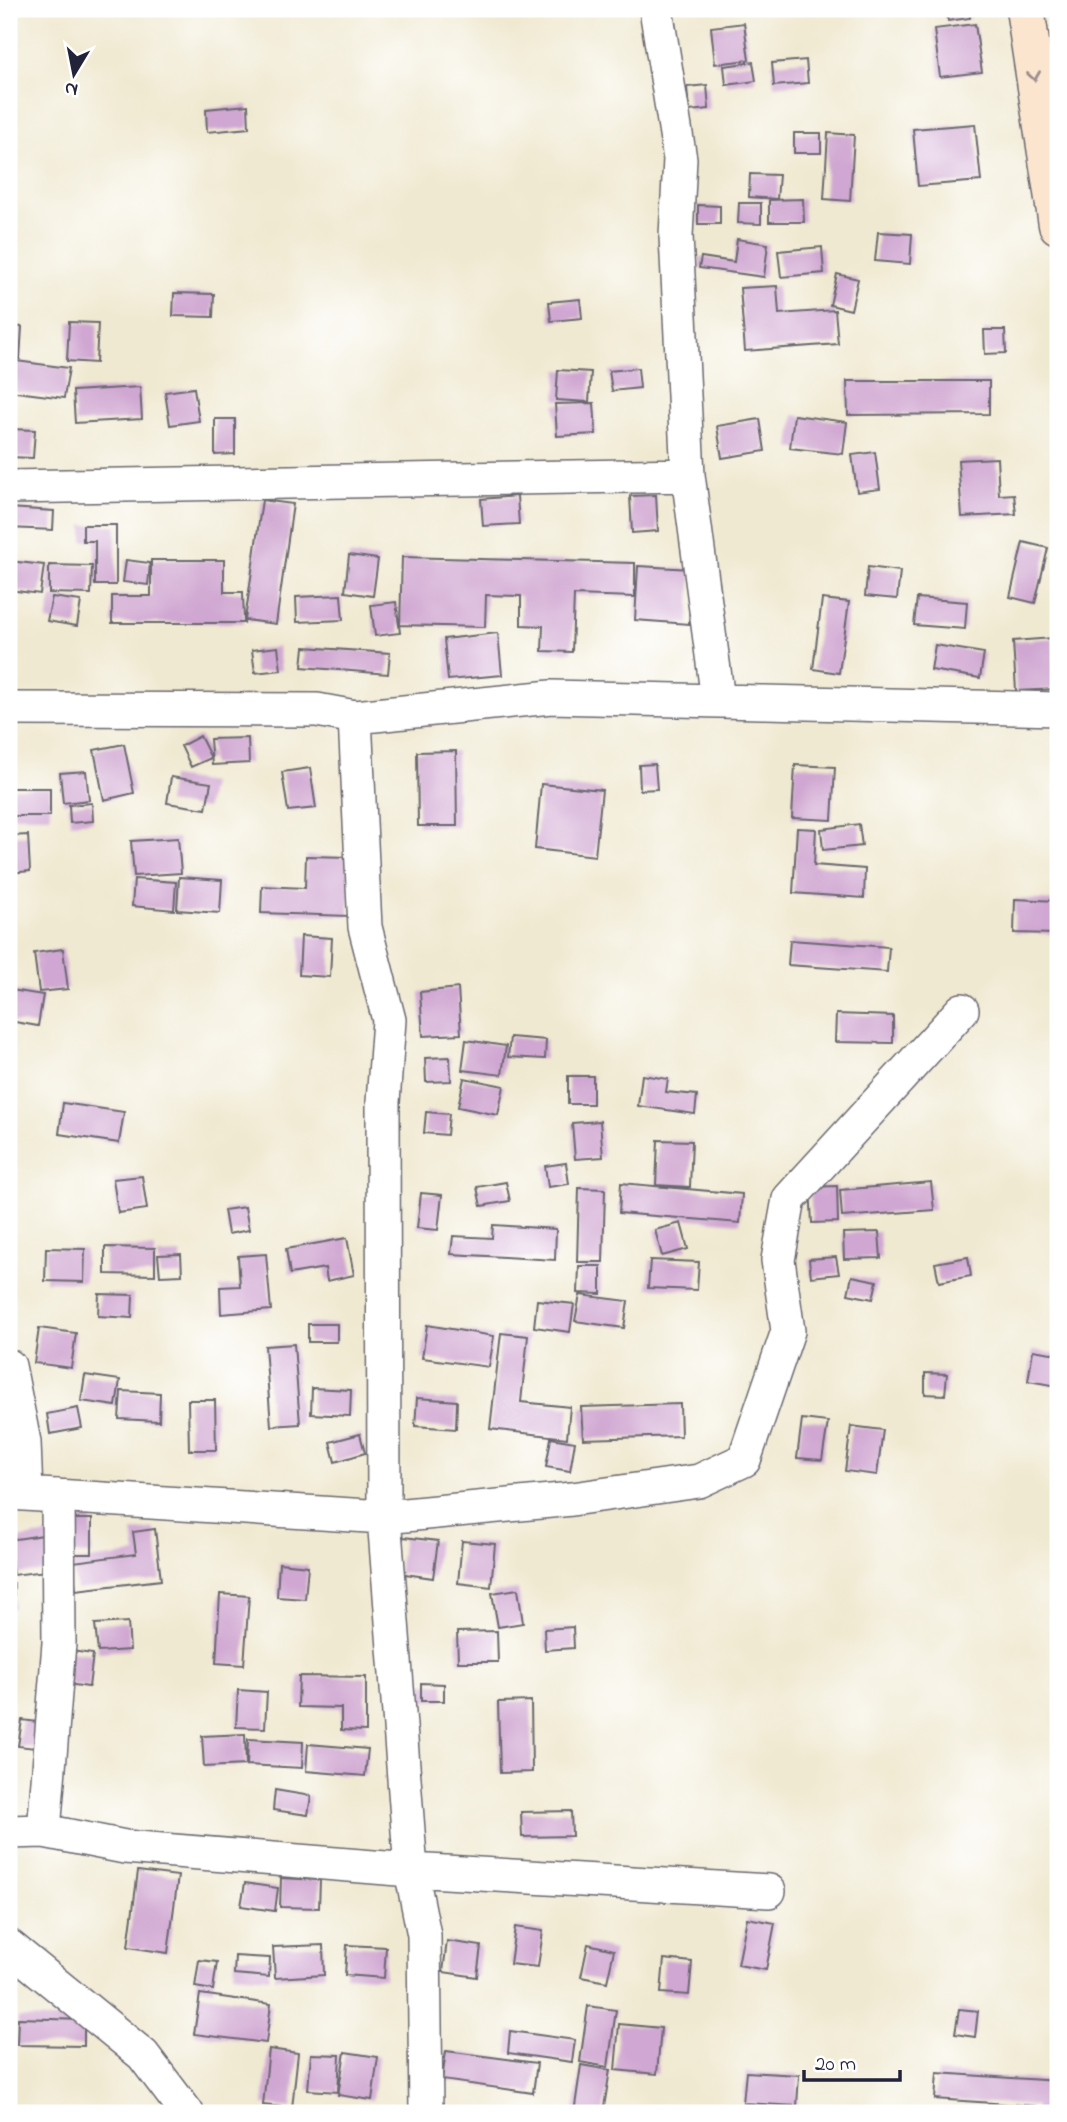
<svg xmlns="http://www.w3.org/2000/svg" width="1067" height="2122" font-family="'Indie Flower',sans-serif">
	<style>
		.building { fill: #d0a7d2 }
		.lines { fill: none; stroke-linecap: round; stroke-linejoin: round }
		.street-casing { stroke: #6a6870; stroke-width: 36 }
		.secondary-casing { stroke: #6a6870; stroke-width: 41 }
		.street { stroke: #fff; stroke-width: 33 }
		.secondary { stroke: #fbe5cf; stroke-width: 38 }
		.oneway { stroke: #998d8c }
	</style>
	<rect width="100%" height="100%" fill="#fff"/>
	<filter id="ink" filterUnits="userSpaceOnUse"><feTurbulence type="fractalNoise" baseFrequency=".0143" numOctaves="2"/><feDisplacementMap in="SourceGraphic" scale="14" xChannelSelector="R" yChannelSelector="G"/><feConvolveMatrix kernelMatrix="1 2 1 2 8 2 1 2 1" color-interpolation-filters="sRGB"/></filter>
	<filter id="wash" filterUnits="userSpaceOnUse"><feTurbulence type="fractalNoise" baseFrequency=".00686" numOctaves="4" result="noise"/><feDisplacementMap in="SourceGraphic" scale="28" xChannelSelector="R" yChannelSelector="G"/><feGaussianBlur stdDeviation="1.57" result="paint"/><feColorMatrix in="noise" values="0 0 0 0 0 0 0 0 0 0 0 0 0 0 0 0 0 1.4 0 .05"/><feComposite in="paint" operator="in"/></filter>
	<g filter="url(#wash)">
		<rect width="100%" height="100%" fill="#f0e9d1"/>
		<g id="blocks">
			<path class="building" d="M946,9H969L970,18L948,21Z
				M744,23L749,60L715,64L711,27Z
				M975,24L982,72L940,77L934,29Z
				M806,60L808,83L774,86L772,63Z
				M753,62L756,81L726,85L724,66Z
				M707,85L709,109L689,111L687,87Z
				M248,105L249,128L207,132L206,109Z
				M975,124L981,181L918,186L913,129Z
				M794,133H821V153H794Z
				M828,133L854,135L850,201L824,199Z
				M750,174L779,175L777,199L749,197Z
				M803,199L804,222H769V200Z
				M739,203H761V224L738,223Z
				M698,205L720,206V224H698Z
				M878,232L912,234L910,264L875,261Z
				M737,239L768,244L764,277L699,268L701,257L734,262Z
				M822,247L824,273L781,277L778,251Z
				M837,274L858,279L851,310L830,305Z
				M777,286L779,314L835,310L838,344L745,351L740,288Z
				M174,293L214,294L213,317L173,316Z
				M580,299L582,318L551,321L549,302Z
				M69,322L98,323L96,363L67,361Z
				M9,326L22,327L20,359L9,358Z
				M984,330H1005L1006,353L985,354Z
				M9,360L69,368L64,398L9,391Z
				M638,368L640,388L612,391L609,371Z
				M558,370L591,372L589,402L556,400Z
				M847,381H989V414L848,415Z
				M140,387L142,419L75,423L73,391Z
				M194,388L199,421L170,425L165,392Z
				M594,403L596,434L557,436L555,404Z
				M794,415L847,422L843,454L790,448Z
				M215,419H235V454L215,455Z
				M760,419L765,451L722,458L717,426Z
				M9,429L35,430L33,458L9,457Z
				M875,452L880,489L857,492L852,455Z
				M997,458L999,495L1014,494L1016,514L962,517L958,460Z
				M656,495L658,531L632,533L630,496Z
				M517,496L519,524L483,526L481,499Z
				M262,500L293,504L276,624L245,620Z
				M9,508L54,511L53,530L9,528Z
				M83,525H116V585H95V541H83Z
				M1023,542L1048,548L1035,603L1010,597Z
				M349,555L378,559L373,596L345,592Z
				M402,557L635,563V597L574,595L572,652L542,651L543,626L521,625V596L486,595L485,627L400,625Z
				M126,560L150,563L148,585L123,582Z
				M151,560H224V592H243L244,623H112V596H151Z
				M9,561L44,565L40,594L9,590Z
				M49,565L92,566L91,594L49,593Z
				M638,566L692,569L689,624L635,620Z
				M868,567L900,571L897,599L865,596Z
				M341,595L343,620L297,622L296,597Z
				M52,597L81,601L77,626L47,621Z
				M917,598L967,602L965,629L914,625Z
				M822,599L849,602L839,673L813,669Z
				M396,602L400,633L375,636L371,605Z
				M498,633L502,675L448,680L444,639Z
				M1053,638L1056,689L1016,691L1013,641Z
				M935,645L984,653L980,678L931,670Z
				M278,647L281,670L255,673L252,650Z
				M304,647L390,653L388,674L302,667Z
				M200,736L211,758L191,767L181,746Z
				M248,738L249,763L212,765L210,739Z
				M124,744L134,793L104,800L94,750Z
				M456,751L457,826H418L417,752Z
				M655,764L657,789L640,790L639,765Z
				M795,765L835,767L832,820L792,818Z
				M310,768L316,808L288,811L282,772Z
				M86,771L89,800L63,803L60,773Z
				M171,777L211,783L206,809L167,803Z
				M541,784L602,790L595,856L535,849Z
				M9,788H50V816H9Z
				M92,803L93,821L70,823L69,805Z
				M859,824L862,846L823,850L821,829Z
				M797,828L816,829L814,865L865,869L864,898L793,893Z
				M28,835L30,871L9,873V836Z
				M178,838L181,873L134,876L131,841Z
				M306,856L351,857L349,916L261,913L262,886L305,888Z
				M179,877L222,880L220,913L177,910Z
				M134,879L176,882L174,910L132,906Z
				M1015,899L1058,901V934L1014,933Z
				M301,936L332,938L330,977L299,975Z
				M790,940L889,947L887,972L788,965Z
				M63,949L68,989L39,992L34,953Z
				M458,988L461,1034L423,1036L420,992Z
				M11,990L43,995L38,1026L9,1021Z
				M836,1014L893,1016V1043L835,1042Z
				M510,1037L546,1040L545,1059L508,1057Z
				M466,1040L506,1046L502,1075L462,1070Z
				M450,1057L451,1081L426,1082L425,1058Z
				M642,1075L668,1079L666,1092L697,1095L695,1114L638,1106Z
				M568,1076H593V1104H568Z
				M464,1078L504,1086L498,1115L458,1107Z
				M63,1103L124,1112L119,1143L59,1134Z
				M426,1112L449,1114L447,1135L424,1133Z
				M600,1121L603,1157L575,1159L572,1123Z
				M658,1140L692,1141L690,1187L656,1185Z
				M566,1163L569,1184L548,1187L545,1166Z
				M142,1176L147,1209L118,1213L113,1179Z
				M506,1182L510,1201L481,1206L477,1187Z
				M931,1182L934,1210L842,1217L840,1190Z
				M621,1183L742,1194L740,1223L619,1213Z
				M837,1186L838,1222L812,1223L810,1187Z
				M579,1188L605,1189L603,1262H577Z
				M421,1193L442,1195L438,1230L417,1228Z
				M245,1207L249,1230L228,1234L224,1210Z
				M681,1223L688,1249L662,1256L655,1230Z
				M493,1225L556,1229L555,1260L451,1254L453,1236L492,1238Z
				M879,1232L881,1258L844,1259L843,1233Z
				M347,1238L354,1275L327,1281L325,1268L290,1274L286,1249Z
				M105,1247L155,1248V1275L105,1274Z
				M46,1248L85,1249L84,1282L45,1281Z
				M181,1254L182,1275L160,1276L158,1255Z
				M266,1254L271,1310L221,1314L220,1287L240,1286L238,1256Z
				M836,1257L839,1274L811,1277L809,1259Z
				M968,1257L971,1276L939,1282L935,1263Z
				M650,1260L699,1262L697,1290L648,1288Z
				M579,1266H601V1294L578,1293Z
				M852,1276L877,1281L873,1299L848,1294Z
				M99,1294L133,1295L132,1318L98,1316Z
				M580,1295L628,1301L624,1328L575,1321Z
				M537,1300L574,1304L570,1332L534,1327Z
				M308,1324H337V1342H308Z
				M427,1325L494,1336L489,1367L422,1358Z
				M39,1328L76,1333L71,1368L34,1363Z
				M501,1333L528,1336L521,1402L570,1407L567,1438L490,1429Z
				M294,1344L300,1424L271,1426L265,1346Z
				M1033,1350L1058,1354V1386L1028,1381Z
				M925,1373L947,1374L945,1395L925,1394Z
				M85,1375L120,1380L116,1406L81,1401Z
				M312,1388L351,1390L350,1416L311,1414Z
				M121,1391L160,1393L159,1421L119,1419Z
				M417,1398L457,1401L456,1429L415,1426Z
				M188,1400H215L216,1450H189Z
				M680,1404L681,1436L583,1439L581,1407Z
				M78,1408L82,1428L50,1434L47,1414Z
				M802,1419L828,1422L822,1460L797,1458Z
				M851,1426L883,1430L877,1475L845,1471Z
				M360,1434L365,1453L335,1462L330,1442Z
				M551,1438L575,1442L570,1471L546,1467Z
				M67,1519H92V1554H68Z
				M155,1529L161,1580L76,1590L73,1562L136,1554L133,1532Z
				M50,1534L55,1570L13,1575L9,1540Z
				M403,1537L438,1541L433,1578L398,1573Z
				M462,1541L495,1544L491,1587L458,1583Z
				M279,1563L308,1566L305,1599L277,1597Z
				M9,1583H14V1608H9Z
				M518,1589L523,1623L498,1627L492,1593Z
				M220,1594L249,1596L244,1665L216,1663Z
				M128,1622L130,1650L98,1652L95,1624Z
				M573,1627L574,1648L545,1650L544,1629Z
				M497,1631L498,1662H458L457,1632Z
				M64,1650L93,1654L89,1687L59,1683Z
				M299,1676L366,1677V1731L341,1730V1708L298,1707Z
				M421,1683L444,1684V1701H421Z
				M238,1690L267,1692L265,1728L236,1727Z
				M531,1701L532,1772L500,1773L498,1702Z
				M22,1720L46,1723L43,1749L18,1746Z
				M245,1734L246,1765L204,1767L202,1736Z
				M248,1739L303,1742L302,1768L247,1765Z
				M308,1744L368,1749L365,1776L306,1771Z
				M275,1790L311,1796L308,1815L273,1810Z
				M571,1811L572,1836L522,1837L521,1812Z
				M138,1871L178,1876L168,1953L128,1947Z
				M281,1878L320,1880L319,1908L280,1907Z
				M245,1883L278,1888L275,1911L241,1906Z
				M747,1918L775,1923L766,1970L738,1965Z
				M515,1927L543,1931L538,1967L510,1964Z
				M447,1941L481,1946L477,1977L443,1972Z
				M588,1944L614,1950L607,1982L581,1977Z
				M323,1945L324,1975L275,1978L273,1947Z
				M347,1945L386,1947L384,1978L345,1975Z
				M235,1956L270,1958L269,1977L234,1974Z
				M664,1959L692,1962L689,1995L661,1993Z
				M199,1960L217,1962L213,1990L195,1987Z
				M200,1994L271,2004L266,2043L194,2034Z
				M588,2006L616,2010L608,2067L580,2062Z
				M959,2009L978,2011L975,2037L955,2034Z
				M18,2018L84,2020V2046L17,2045Z
				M619,2024L661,2028L657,2074L615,2070Z
				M510,2031L575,2040L572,2062L508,2053Z
				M269,2049L298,2053L292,2108L263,2105Z
				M446,2051L537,2063L533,2093L442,2080Z
				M345,2052L378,2057L372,2100L338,2095Z
				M311,2054L340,2055L338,2092L308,2090Z
				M581,2065L610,2070L603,2113H574Z
				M746,2072L799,2075L797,2106L743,2103Z
				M937,2073L1058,2081V2113H1035L1036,2106L935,2099Z"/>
		</g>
	</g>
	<g filter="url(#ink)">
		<use href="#blocks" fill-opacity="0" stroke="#6a6870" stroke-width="2"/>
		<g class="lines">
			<g class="street-casing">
				<path id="street" d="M656,9L680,159L676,236L688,475L718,700
					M9,487L688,475
					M9,709L317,710L355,717L551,697L1058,709
					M355,717L365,927L389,1020L383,1102L384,1517L411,1870L424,1935L426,2113
					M9,1366L24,1442L26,1494
					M9,1493L384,1517L572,1499L699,1481L744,1460L788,1331L778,1260L789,1199L962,1010
					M44,1831L59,1643L58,1496
					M9,1832L44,1831L125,1847L411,1870L769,1891
					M9,1946L143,2055L187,2113"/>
			</g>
			<g class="secondary-casing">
				<path id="secondary" d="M1025,9L1058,225"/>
			</g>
			<use href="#street" class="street"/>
			<use href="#secondary" class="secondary"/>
		</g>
		<defs><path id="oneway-chevron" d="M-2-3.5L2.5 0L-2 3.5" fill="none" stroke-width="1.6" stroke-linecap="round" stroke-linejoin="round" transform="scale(1.75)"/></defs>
		<use class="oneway" href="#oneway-chevron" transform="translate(1034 76) rotate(82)"/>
	</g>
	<rect width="1067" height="2122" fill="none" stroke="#fff" stroke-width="35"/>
	<g transform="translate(74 74) rotate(190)" stroke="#ffffff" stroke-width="5" paint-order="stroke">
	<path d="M0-5L12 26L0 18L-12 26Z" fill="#22223b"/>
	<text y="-10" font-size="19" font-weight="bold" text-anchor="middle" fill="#22223b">N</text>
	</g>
	<path d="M804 2070v10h96v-10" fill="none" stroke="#22223b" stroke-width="3.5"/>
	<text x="815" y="2070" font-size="21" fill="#22223b" stroke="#ffffff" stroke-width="5" paint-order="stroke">20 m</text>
</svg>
